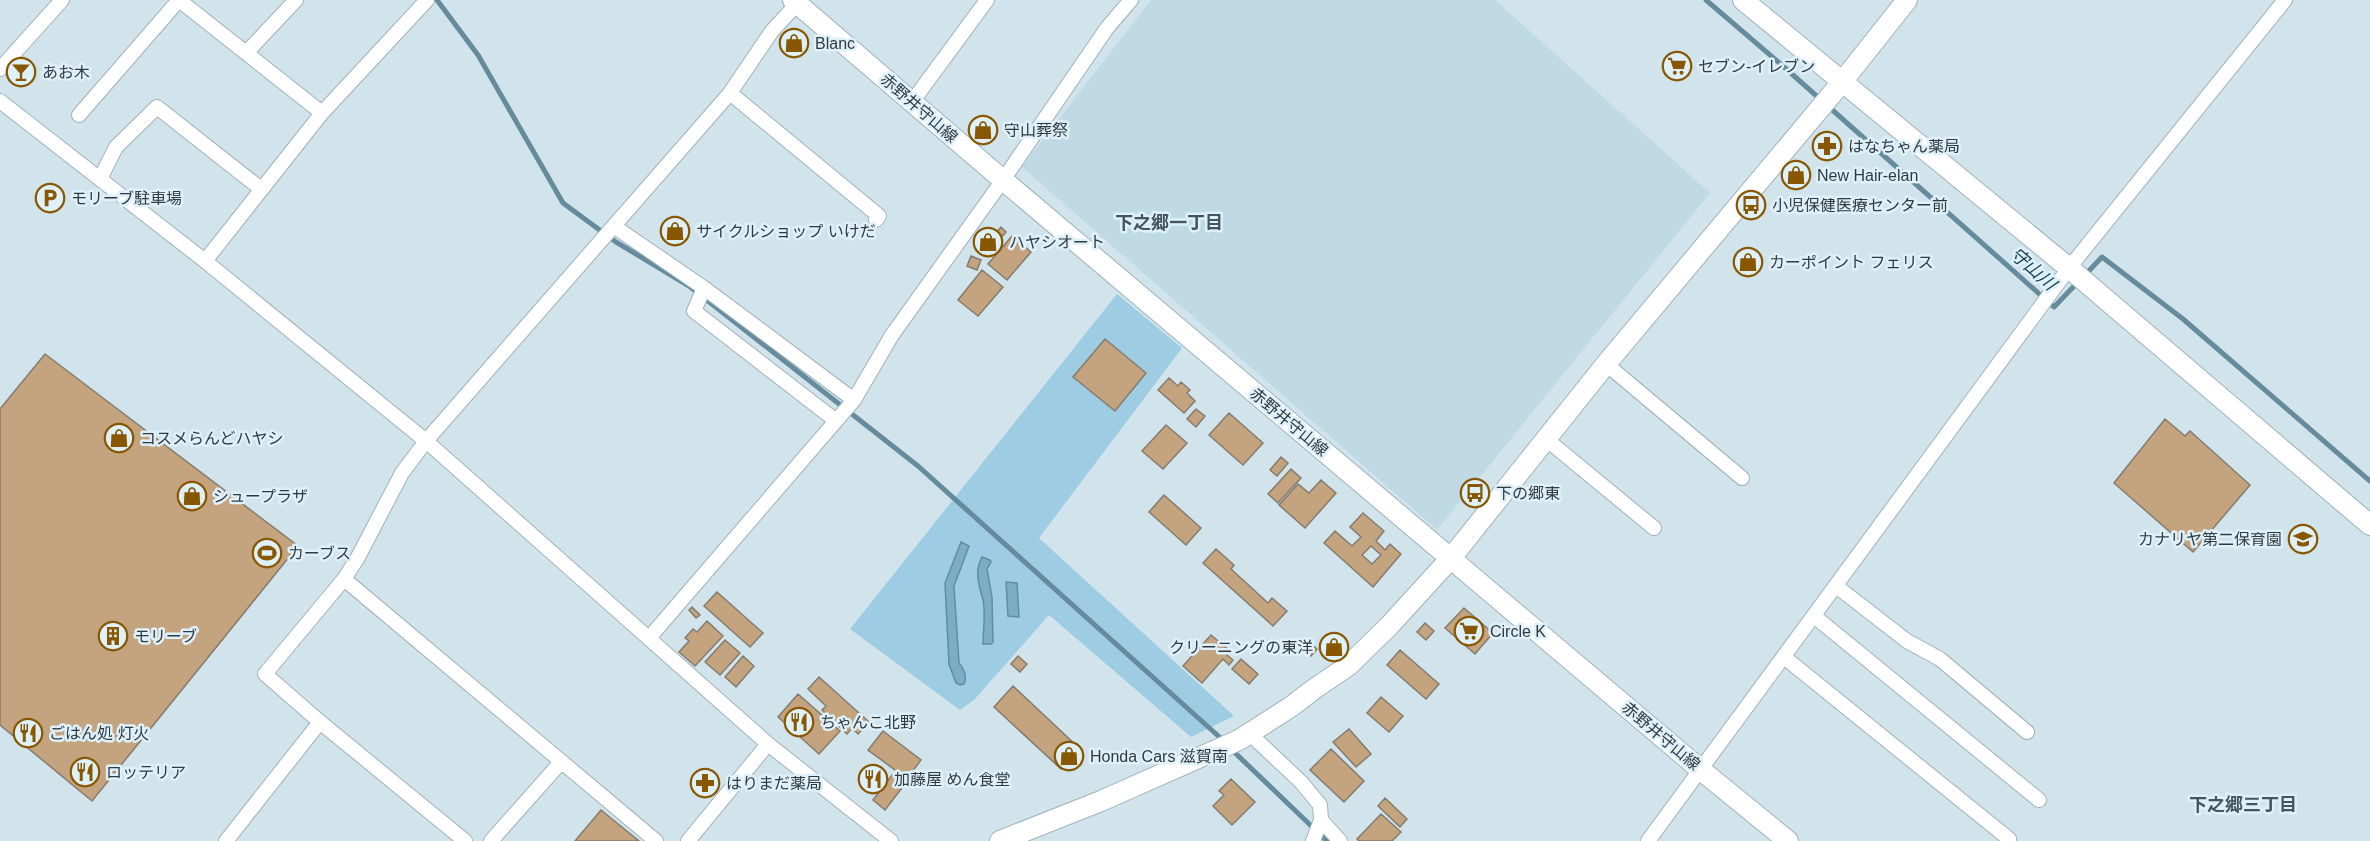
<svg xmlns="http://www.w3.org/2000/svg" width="2370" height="841" font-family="Arial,'Noto Sans JP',sans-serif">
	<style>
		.built { fill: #bfd9e5 }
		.green { fill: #9ecde3 }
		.water { fill: #7baec5; stroke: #658b9c; stroke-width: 1.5 }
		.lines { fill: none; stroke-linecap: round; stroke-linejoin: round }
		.stream { stroke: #658b9c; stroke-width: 5 }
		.building { fill: #c3a47e; stroke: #857b6e; stroke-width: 1.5; fill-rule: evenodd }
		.street-casing { stroke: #9fb1b9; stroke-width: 16 }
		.secondary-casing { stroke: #9fb1b9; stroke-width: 22 }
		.street { stroke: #fff; stroke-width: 14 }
		.secondary { stroke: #fff; stroke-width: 20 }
		.labels { text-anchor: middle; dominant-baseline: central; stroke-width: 5; stroke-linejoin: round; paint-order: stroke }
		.poi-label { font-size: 16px; fill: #323a3d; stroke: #def1fa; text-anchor: start }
		.street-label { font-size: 16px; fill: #323a3d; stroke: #def1fa }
		.neighbourhood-label { font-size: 18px; font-weight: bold; fill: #45555c; stroke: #def1fa }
		.water-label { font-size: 18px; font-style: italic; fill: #194456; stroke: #def1fa }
	</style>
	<rect width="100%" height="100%" fill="#d1e4ec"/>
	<path class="built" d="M1151,0H1495L1710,193L1437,530L1022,167Z"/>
	<path class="green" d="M1117,294L1182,348L1039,538L1234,716L1191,737L1049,615L974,700L960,710L850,629Z"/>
	<path class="water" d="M961,542L969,546L954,586L959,663C964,669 967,677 964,684L960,685L956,683L949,664L945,583Z
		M982,557L990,560L991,562L987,569L992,597L993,642L991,644H983C983,631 986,614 983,600C979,585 974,572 982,557Z
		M1006,582L1017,583L1019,617L1008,616Z"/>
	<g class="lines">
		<path class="stream" d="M437,0L478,55L563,203L616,242L689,286L918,466L1225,742
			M1706,0L1784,67L2054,307L2078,282
			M2084,276L2102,257L2183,319L2370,481
			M1231,749L1327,841"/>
	</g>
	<path class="building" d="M1001,227L1006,232L994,246L989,241Z
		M1012,236L1031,252L1007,280L988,264Z
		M971,256L981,260L977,270L967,266Z
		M982,270L1003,287L978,316L958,300Z
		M1105,339L1146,373L1115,411L1073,377Z
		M45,354L298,546L92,801L0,725V409Z
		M1169,378L1178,386L1181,382L1190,390L1187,393L1195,401L1184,413L1158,390Z
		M1196,409L1205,416L1196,427L1187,419Z
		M1229,413L1263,443L1243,465L1209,435Z
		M2165,419L2185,436L2190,431L2250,485L2193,552L2114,483Z
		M1166,425L1187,443L1163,469L1142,451Z
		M1281,457L1288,463L1277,476L1270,470Z
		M1291,469L1301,478L1278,503L1268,494Z
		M1321,480L1336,493L1305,528L1279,505L1298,484L1309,493Z
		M1164,495L1201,528L1186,545L1149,512Z
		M1363,513L1384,531L1376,541L1385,550L1390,544L1401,554L1373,587L1324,543L1335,531L1352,546L1361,537L1350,527ZM1371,546L1381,555L1372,564L1362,555Z
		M1216,549L1234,565L1231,569L1268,603L1272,598L1287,611L1273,626L1203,563Z
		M717,592L763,633L750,647L704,606Z
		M692,607L700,615L696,618L689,610Z
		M1464,608L1493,633L1475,654L1445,628Z
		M707,621L723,636L695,666L679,652L689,641L685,638L693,629L697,632Z
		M1425,623L1434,631L1426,640L1417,632Z
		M1211,635L1230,651L1227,655L1233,660L1229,665L1223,659L1202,683L1183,666Z
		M725,640L740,653L720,675L705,662Z
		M1310,643L1317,649L1311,656L1304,650Z
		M1400,650L1439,684L1426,699L1387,665Z
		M743,656L754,666L736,687L725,677Z
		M1018,656L1027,664L1020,672L1011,664Z
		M1241,659L1258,674L1249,684L1232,669Z
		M819,677L869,722L858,734L852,728L847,734L822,710L826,706L808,689Z
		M1013,686L1080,749L1061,769L994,707Z
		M798,694L840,731L819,754L778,717Z
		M1381,697L1403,716L1389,732L1367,713Z
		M1349,729L1371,754L1356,767L1333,742Z
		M883,731L921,760L907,779L868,750Z
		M1331,749L1364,781L1344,802L1310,770Z
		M893,774L905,784L885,810L873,800Z
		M1231,779L1255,802L1232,825L1213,806L1224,795L1219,791Z
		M1385,798L1407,819L1400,827L1378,806Z
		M601,810L639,841H575Z
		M1381,814L1401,832L1392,841H1359L1357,839Z"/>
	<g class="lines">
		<g class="street-casing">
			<path id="street" d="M179,0L322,113
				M246,53L296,0
				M0,69L62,0
				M730,93L879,216L876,220
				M0,101L205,261L426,441L768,744L891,841
				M912,102L987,0
				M79,115L179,0
				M100,179L116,147L157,107L261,189
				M615,227L704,288L694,311L835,420
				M205,261L322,113L427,0
				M704,288L854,400
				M1606,364L1742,478
				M1546,439L1654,528
				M344,579L357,559L402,473L426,441L730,93L772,31L797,4
				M1836,586L1907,641L1940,659L2027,732
				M1814,616L2039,800
				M649,638L854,400L892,335L1003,180L1107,28L1131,0
				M1784,657L2009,839
				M1250,734L1301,782L1320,805L1321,820L1313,841
				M1321,820L1340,841
				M226,841L320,722
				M465,841L320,722L265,674L344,579L656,841
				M491,841L561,762
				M688,841L768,744
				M1648,841L2069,268L2285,0"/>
		</g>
		<g class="secondary-casing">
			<path id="secondary" d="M793,0L1003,180L1701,770L1788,841
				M1743,0L2069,268L2370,525
				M1000,841L1101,801L1239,740L1292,706L1314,689L1348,666L1389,626L1451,558L1606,364L1842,82L1907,0"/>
		</g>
		<use href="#street" class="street"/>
		<use href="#secondary" class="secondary"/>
	</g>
	<defs>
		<g id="shop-ring" transform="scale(1.5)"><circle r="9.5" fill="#def1fa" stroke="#885700" stroke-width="1.5"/><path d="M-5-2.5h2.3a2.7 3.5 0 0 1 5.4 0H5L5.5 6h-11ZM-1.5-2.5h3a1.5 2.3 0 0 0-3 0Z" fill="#885700"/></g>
		<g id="supermarket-ring" transform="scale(1.5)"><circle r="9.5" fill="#def1fa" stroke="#885700" stroke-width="1.5"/><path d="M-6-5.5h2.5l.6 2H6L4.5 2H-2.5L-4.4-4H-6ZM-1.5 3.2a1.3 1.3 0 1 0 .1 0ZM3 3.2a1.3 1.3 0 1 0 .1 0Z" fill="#885700"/></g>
		<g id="bar-ring" transform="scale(1.5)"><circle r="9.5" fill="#def1fa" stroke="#885700" stroke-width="1.5"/><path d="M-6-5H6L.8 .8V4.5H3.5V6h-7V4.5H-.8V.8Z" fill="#885700"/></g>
		<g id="pharmacy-ring" transform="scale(1.5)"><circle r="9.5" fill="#def1fa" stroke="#885700" stroke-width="1.5"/><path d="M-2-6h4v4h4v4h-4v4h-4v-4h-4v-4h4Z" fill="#885700"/></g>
		<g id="parking-ring" transform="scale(1.5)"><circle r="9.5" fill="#def1fa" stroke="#885700" stroke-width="1.5"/><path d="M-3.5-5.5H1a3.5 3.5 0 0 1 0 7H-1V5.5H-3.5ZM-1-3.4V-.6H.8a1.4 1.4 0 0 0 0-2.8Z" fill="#885700"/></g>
		<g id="bus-ring" transform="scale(1.5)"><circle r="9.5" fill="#def1fa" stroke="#885700" stroke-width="1.5"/><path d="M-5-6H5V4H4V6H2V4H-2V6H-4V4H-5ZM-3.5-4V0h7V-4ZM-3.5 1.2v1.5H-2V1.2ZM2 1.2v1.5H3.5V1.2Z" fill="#885700"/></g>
		<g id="school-ring" transform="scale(1.5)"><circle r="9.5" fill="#def1fa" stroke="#885700" stroke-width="1.5"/><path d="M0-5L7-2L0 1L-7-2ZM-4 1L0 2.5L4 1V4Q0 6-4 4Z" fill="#885700"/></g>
		<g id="stadium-ring" transform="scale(1.5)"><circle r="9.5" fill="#def1fa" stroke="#885700" stroke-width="1.5"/><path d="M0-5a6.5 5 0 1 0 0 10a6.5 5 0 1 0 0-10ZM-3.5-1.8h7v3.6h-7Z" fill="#885700"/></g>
		<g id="building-ring" transform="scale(1.5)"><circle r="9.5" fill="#def1fa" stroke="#885700" stroke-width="1.5"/><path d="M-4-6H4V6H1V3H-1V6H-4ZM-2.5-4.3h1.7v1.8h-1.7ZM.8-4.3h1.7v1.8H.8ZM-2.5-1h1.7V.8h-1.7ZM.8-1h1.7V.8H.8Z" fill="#885700"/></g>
		<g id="restaurant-ring" transform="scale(1.5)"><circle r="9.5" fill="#def1fa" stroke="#885700" stroke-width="1.5"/><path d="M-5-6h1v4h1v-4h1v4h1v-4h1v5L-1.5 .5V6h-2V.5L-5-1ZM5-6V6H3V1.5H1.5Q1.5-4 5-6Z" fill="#885700"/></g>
	</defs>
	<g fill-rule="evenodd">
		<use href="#shop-ring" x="794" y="43"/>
		<use href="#supermarket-ring" x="1677" y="66"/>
		<use href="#bar-ring" x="21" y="72"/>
		<use href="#shop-ring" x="983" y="130"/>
		<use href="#pharmacy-ring" x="1827" y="146"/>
		<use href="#shop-ring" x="1796" y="175"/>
		<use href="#parking-ring" x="50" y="198"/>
		<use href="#bus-ring" x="1751" y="205"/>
		<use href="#shop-ring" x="675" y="231"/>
		<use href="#shop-ring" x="988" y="242"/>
		<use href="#shop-ring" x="1748" y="262"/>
		<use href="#shop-ring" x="119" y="438"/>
		<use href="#bus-ring" x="1475" y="493"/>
		<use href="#shop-ring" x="192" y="496"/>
		<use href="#school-ring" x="2303" y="539"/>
		<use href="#stadium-ring" x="267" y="553"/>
		<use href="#supermarket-ring" x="1469" y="631"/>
		<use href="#building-ring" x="113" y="636"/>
		<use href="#shop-ring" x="1334" y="647"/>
		<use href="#restaurant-ring" x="799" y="722"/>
		<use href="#restaurant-ring" x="28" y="733"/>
		<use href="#shop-ring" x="1069" y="756"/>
		<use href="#restaurant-ring" x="85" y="772"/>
		<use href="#restaurant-ring" x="873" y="779"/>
		<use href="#pharmacy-ring" x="705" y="783"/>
	</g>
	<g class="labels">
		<g class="poi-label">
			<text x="815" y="43">Blanc</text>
			<text x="1698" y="66">セブン-イレブン</text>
			<text x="42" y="72">あお木</text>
			<text x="1004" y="130">守山葬祭</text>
			<text x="1848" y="146">はなちゃん薬局</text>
			<text x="1817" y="175">New Hair-elan</text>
			<text x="71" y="198">モリーブ駐車場</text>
			<text x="1772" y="205">小児保健医療センター前</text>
			<text x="696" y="231">サイクルショップ いけだ</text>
			<text x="1009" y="242">ハヤシオート</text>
			<text x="1769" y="262">カーポイント フェリス</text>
			<text x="140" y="438">コスメらんどハヤシ</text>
			<text x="1496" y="493">下の郷東</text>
			<text x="213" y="496">シュープラザ</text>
			<text x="2282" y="539" text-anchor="end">カナリヤ第二保育園</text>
			<text x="288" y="553">カーブス</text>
			<text x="1490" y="631">Circle K</text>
			<text x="134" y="636">モリーブ</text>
			<text x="1313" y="647" text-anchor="end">クリーニングの東洋</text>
			<text x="820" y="722">ちゃんこ北野</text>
			<text x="49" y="733">ごはん処 灯火</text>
			<text x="1090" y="756">Honda Cars 滋賀南</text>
			<text x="106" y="772">ロッテリア</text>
			<text x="894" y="779">加藤屋 めん食堂</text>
			<text x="726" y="783">はりまだ薬局</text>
		</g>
		<g class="street-label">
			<text transform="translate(919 108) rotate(41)">赤野井守山線</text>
			<text transform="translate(1289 422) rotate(40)">赤野井守山線</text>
			<text transform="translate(1661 736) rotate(40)">赤野井守山線</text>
		</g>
		<g class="neighbourhood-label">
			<text x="1169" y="223">下之郷一丁目</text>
			<text x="2243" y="805">下之郷三丁目</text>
		</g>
		<g class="water-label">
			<text transform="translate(2033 269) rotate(41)">守山川</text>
		</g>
	</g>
</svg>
